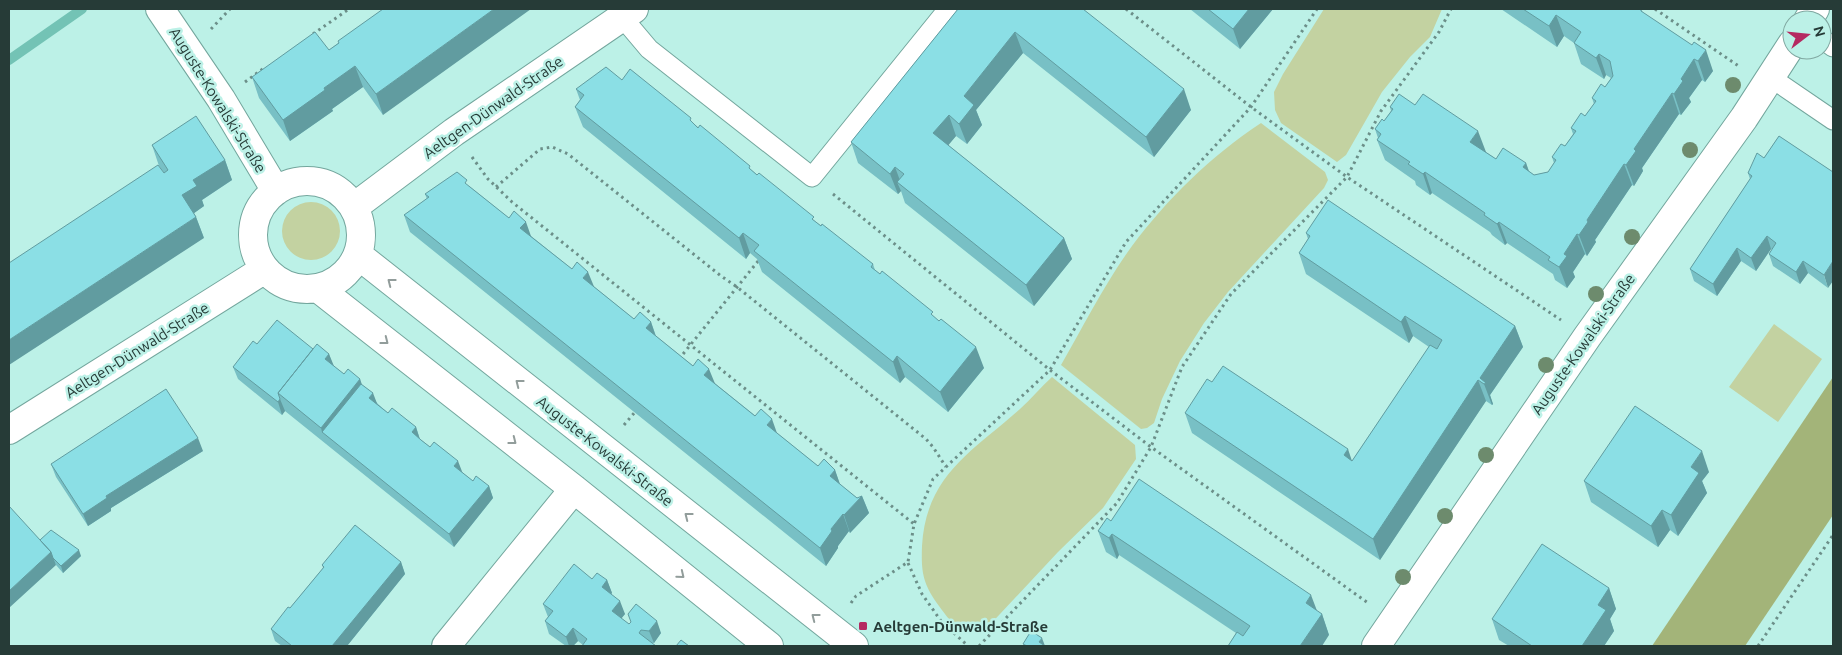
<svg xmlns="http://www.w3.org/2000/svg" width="1842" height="655" font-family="Ubuntu,sans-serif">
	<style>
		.green { fill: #c3d2a1 }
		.forest { fill: #a3b479 }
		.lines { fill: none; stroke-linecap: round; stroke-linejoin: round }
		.stream { stroke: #73c3b5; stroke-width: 10 }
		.service-casing { stroke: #73a69d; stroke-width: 21 }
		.minor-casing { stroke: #73a69d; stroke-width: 30 }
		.path { stroke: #6c8f89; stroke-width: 3; stroke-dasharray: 2.5 4; stroke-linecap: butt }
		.service { stroke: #fff; stroke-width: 19 }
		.minor { stroke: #fff; stroke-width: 28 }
		.tree { fill: #6d8b6d }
		.wall { fill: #78c0c5 }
		.shaded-wall { fill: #619ca0 }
		.building { fill: #8bdfe5; stroke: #619ca0 }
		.oneway { stroke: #929d9b }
		.poi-dot { fill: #b52961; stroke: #bcf1e7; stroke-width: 2 }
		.labels { text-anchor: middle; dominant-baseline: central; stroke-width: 5; stroke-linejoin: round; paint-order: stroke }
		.street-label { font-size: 15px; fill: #263b37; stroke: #bcf1e7 }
		.poi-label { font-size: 15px; font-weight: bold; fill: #263b37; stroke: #bcf1e7; text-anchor: start }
	</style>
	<rect width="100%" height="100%" fill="#bcf1e7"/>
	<path class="green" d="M1324,9H1442L1430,37L1410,57L1382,92L1346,155L1337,162L1281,123L1275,110L1274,92L1283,74Z
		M1261,123L1325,172L1328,180L1324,188L1228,292L1204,323L1180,361L1162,399L1154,423L1147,428L1141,429L1061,365C1084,325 1105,283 1132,246C1168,198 1211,156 1261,123Z
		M282 231a29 29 0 1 1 58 0a29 29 0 1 1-58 0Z
		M1774,324L1822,359L1778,422L1729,387Z
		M1052,377L1135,445L1136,459L1103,508L1058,552L985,630C961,636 952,624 939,606C923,584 921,573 922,546C926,475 973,451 1020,409C1031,399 1041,387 1052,377Z"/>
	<path class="forest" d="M1833,377V515L1745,646H1652Z"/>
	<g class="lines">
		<path class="stream" d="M9,60L82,9"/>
		<g class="service-casing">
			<path id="service" d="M622,17L649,49L812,177L948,9
				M1822,39L1833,47
				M1770,77L1833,120"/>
		</g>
		<g class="minor-casing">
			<path id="minor" d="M160,9L221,99L276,191
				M1808,20L1815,9
				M253 235a54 54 0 1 1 108 0a54 54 0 1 1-108 0Z
				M354,207L454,132L634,9
				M358,255L854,646
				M319,289L574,489L769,646
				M9,430L265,269
				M446,646L574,489
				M1376,646L1587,337L1744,118L1792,44"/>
		</g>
		<path class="path" d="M1126,9L1251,107L1347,177L1561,320
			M1655,9L1740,67
			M211,29L230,9
			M313,34L349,9
			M245,82L264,68
			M472,157L488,179L512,202L914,524
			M496,187L540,149L552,147L568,154L721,276L737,287L926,439L933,447L946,467
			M833,194L1050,370L1151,447L1368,603
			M679,359L759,260
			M624,425L635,412
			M908,563L922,594L941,621L968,646
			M851,603L856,596L908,562L914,524L933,479L1050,370L1126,242L1251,107L1317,9
			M979,646L1117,503L1151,447L1182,367L1231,294L1347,177L1381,111L1439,32L1451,9
			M1758,646L1833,535"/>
		<use href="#service" class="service"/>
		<use href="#minor" class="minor"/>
	</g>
	<g class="tree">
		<circle cx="1733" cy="85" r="8"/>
		<circle cx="1690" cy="150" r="8"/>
		<circle cx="1632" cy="237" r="8"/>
		<circle cx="1596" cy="294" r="8"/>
		<circle cx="1546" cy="365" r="8"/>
		<circle cx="1486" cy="455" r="8"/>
		<circle cx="1445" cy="516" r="8"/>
		<circle cx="1403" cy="577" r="8"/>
	</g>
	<path class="wall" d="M383,9V115L363,87L332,109L333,111L290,141L259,98L252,77L329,50Z
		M958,9H1083L1191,110L1154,157L1023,53L976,110L982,125L967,144L956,136L948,145L1064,238L1072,259L1034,306L905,203L901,191L898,194L858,163L851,142Z
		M1190,9H1273L1240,49Z
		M1501,9H1641L1643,13L1713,71L1705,82L1702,80L1689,98L1691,102L1681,115L1679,114L1642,168L1643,171L1634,186L1632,185L1595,240L1596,242L1587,256L1585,254L1573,272L1575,277L1567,288L1555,280L1553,274L1507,243L1505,245L1492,235L1490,232L1432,193L1430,195L1416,185L1415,181L1385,160L1377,140L1378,138L1375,129L1384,121L1391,111L1390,107L1486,152L1496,159L1526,163L1529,171L1534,175L1548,172L1554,163L1552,157L1565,146L1573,134L1571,128L1585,116L1594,104L1592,98L1605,87L1611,78L1606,75L1604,79L1581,64L1574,43L1564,36L1557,47Z
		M622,80L693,123L816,222L873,264L875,270L935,318L984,368L948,412L905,377L900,383L762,272L757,259L750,253L746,259L583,127L575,107L580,100L576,89Z
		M1779,136L1828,288L1808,273L1800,284L1773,266L1769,254L1772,249H1771L1756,271L1741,261L1717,296L1694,281L1690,269L1750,179L1748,173L1764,158Z
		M152,145L225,160L232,180L202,200L204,206L194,213L196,217L204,238L164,173L159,166Z
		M469,186L634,319L651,322L656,336L818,466L835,470L840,485L857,498L862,496L869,513L850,533L849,531L838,546V548L826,566L410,232L404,215L427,199L425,194Z
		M1306,233L1515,326L1523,347L1490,395L1493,404L1492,405L1486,401L1380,560L1192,433L1185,413L1352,461L1429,347L1413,336L1409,343L1306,274L1299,253L1308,239Z
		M257,344L313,349L329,354L333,366L344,374L360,379L361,384L378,404L388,413L416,427L420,439L473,481L489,486L493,498L454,547L285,411L282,415L238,379L233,367Z
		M203,451L111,508V511L88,526L56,477L51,464Z
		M1709,472L1702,481L1707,493L1678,536L1670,530L1658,547L1591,502L1584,481Z
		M1111,521L1317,611L1322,614L1329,635L1228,646L1236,633L1119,555L1117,559L1106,552L1098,531Z
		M40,540L81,556L63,573L56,565Z
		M401,562L405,574L347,646H282L275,641L271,629L290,608L323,568L322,565Z
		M592,579L607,580L612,593L611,594L625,614L621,618L629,624L661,633L654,643L583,645L578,641L573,646H566L549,634L545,621L548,617L543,604Z
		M1609,588L1616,609L1610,619L1614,631L1604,646H1509L1499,640L1492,619Z"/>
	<path class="shaded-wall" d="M494,9H531L383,115L376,94Z
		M1249,9H1273L1240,49L1233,29Z
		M1556,15L1564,36L1557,47L1549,26Z
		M1015,32L1023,53L976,110L982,125L967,144L959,124L964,96Z
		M1706,50L1713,71L1705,82L1698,61Z
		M1599,54L1606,75L1604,79L1596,58Z
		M1694,59L1702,80L1689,98L1691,102L1681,115L1674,94L1681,79Z
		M355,66L363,87L332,109L333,111L290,141L283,120L324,88Z
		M1184,89L1191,110L1154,157L1146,137Z
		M1672,93L1679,114L1642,168L1643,171L1634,186L1626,165L1634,149Z
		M949,115L956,136L941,154L933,133Z
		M1478,131L1486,152L1478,163L1470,142Z
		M225,160L232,180L202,200L204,206L190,216L182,195L193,180Z
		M1526,163L1533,184L1523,167Z
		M1624,164L1632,185L1595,240L1596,242L1587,256L1579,235L1587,220Z
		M895,167L902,186L897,182L901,191L898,194L890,174Z
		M1425,172L1432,193L1430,195L1423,174Z
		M196,217L204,238L9,365V340Z
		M526,222L532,239L520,228Z
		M1499,222L1507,243L1505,245L1497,224Z
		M743,233L750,253L746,259L739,238Z
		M1577,234L1585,254L1573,272L1575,277L1567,288L1559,267L1564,254Z
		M1767,236L1771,249L1756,271L1751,258Z
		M1064,238L1072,259L1034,306L1026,285Z
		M1737,248L1741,261L1717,296L1713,284Z
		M1803,261L1808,273L1800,284L1796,272Z
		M1833,261V281L1828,288L1824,275Z
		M588,272L595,289L583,278Z
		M1405,316L1413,336L1409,343L1401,322Z
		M651,322L657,340L646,328Z
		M1515,326L1523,347L1490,395L1493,404L1492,405L1484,384L1480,378Z
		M976,347L984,368L948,412L940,392Z
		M329,354L336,371L325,359Z
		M897,356L905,377L900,383L893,362Z
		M709,369L716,386L704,375Z
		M360,379L366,396L322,432L321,428Z
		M1478,380L1486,401L1380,560L1373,539Z
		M373,393L378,406L369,398Z
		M280,399L285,411L282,415L278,402Z
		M772,419L778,436L767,425Z
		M416,427L420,440L412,432Z
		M198,438L203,451L111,508V511L88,526L83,514L106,496Z
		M1348,449L1355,470L1344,455Z
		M1702,451L1709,472L1702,481L1707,493L1678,536L1671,515L1691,467Z
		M458,461L463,474L454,466Z
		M835,470L841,487L830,476Z
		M489,486L493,498L454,547L449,534Z
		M862,496L869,513L850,533L844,515Z
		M1662,510L1670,530L1658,547L1651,526Z
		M843,514L849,531L838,546V548L826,566L820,548L831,529Z
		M1112,534L1119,555L1117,559L1109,538Z
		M79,550L81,556L63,573L61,566Z
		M51,552L56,565L9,608V591Z
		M401,562L405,574L347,646H332Z
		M607,580L612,593L607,599L602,587Z
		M1609,588L1616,609L1610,619L1614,631L1604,646H1582L1598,605Z
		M1311,595L1319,616L1306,603Z
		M620,601L625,614L617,624L612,611Z
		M1322,614L1329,635L1322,646H1300Z
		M657,621L661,633L654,643L649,631Z
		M573,628L578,641L573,646H569L566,637Z
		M1042,638L1045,646L1039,642Z"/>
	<path class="building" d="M383,9H494L376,94L355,66L324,88L325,90L283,120L252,77L315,32L329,50L339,43L338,41Z
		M958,9H1083L1184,89L1146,137L1015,32L964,96L974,105L959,124L949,115L933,133L1064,238L1026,285L897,182L904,174L895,167L890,174L851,142Z
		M1208,9H1249L1233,29Z
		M1523,9H1641V11L1692,45L1694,42L1706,50L1698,61L1694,59L1681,79L1683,81L1674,94L1672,93L1634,149L1636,151L1626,165L1624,164L1587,220L1588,222L1579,235L1577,234L1564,254L1567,256L1559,267L1548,260L1550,257L1499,222L1497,224L1484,215L1485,213L1425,172L1423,174L1408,164L1410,162L1377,140L1381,134L1375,129L1382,119L1384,121L1393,109L1390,107L1399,94L1415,105L1423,94L1478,131L1470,142L1496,159L1503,148L1526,163L1523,167L1534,175L1548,172L1556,160L1552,157L1561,144L1565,146L1576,131L1571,128L1581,113L1585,116L1596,101L1592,98L1601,84L1605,87L1613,76L1610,61L1599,54L1596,58L1574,43L1581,32L1556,15L1549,26Z
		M606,67L622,80L630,69L691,118L690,120L698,128L700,125L750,166L749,168L757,175L759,173L814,217L812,219L821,226L822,224L873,264L871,267L880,274L882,271L933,312L931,314L939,321L941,319L976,347L940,392L897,356L893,362L754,251L759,245L743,233L739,238L575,107L584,95L576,89Z
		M196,116L225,160L193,180L197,186L182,195L196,217L9,340V263L158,165L164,173L168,170L152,145Z
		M1779,136L1833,172V261L1824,275L1803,261L1796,272L1769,254L1776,243L1767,236L1751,258L1737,248L1713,284L1690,269L1752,176L1748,173L1757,153L1764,158Z
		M457,172L467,180L465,183L509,218L514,211L526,222L520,228L572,269L577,262L588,272L583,278L634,319L640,312L651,322L646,328L693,366L698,359L709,369L704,375L755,416L761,409L772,419L767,425L818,466L824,459L835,470L830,476L857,498L862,496L844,515L843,514L831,529L832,531L820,548L404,215L429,197L425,194Z
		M1328,200L1515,326L1480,378L1486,383L1484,384L1478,380L1373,539L1185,413L1207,379L1212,382L1223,366L1348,449L1344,455L1352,461L1430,345L1437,349L1442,340L1405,316L1401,322L1299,253L1310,236L1306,233Z
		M277,320L313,349L278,393L280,399L278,402L233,367L253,341L257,344Z
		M317,344L329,354L325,359L344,374L348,369L360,379L321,428L278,393Z
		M361,384L373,393L369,398L388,413L392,408L416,427L412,432L421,440L430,447L434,442L458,461L454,466L473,481L476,476L489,486L449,534L322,432Z
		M166,389L198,438L106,496L107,498L83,514L51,464Z
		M1635,406L1702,451L1691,467L1699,473L1671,515L1662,510L1651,526L1584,481Z
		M1139,479L1311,595L1306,603L1322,614L1300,646H1228L1237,632L1243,636L1250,626L1112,534L1109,538L1098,531L1107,518L1111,521Z
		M9,506L51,552L9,591Z
		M355,525L401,562L332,646H292L271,629L288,607L290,608L324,567L322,565Z
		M51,530L79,550L61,566L53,558L51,552L40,540Z
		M1542,544L1609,588L1598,605L1606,610L1582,646H1532L1492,619Z
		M574,564L592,579L597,573L607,580L602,587L620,601L612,611L629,624L631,622L628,614L636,604L657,621L649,631L641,630L639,633L656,646H582L587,639L573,628L566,637L545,621L553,611L543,604Z
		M1031,631L1042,638L1039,642L1045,646H1027L1023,644Z
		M681,640L689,646H676Z"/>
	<defs><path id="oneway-chevron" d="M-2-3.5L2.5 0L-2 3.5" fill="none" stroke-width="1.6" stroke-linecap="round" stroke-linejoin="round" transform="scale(1.25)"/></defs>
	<g class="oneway">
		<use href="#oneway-chevron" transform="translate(391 282) rotate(-142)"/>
		<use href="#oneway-chevron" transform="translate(385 341) rotate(38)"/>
		<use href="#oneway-chevron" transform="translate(519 383) rotate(-142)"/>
		<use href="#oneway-chevron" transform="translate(513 441) rotate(38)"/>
		<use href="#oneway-chevron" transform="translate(688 516) rotate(-142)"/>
		<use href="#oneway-chevron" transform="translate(681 575) rotate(39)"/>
		<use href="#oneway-chevron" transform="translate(815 617) rotate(-142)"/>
	</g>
	<rect class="poi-dot" x="858" y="621" width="10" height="10" rx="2.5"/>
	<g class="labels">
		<g class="street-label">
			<text transform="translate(218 100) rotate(58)">Auguste-Kowalski-Straße</text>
			<text transform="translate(493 107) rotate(-35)">Aeltgen-Dünwald-Straße</text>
			<text transform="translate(1583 344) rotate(-55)">Auguste-Kowalski-Straße</text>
			<text transform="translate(137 350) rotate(-32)">Aeltgen-Dünwald-Straße</text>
			<text transform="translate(605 451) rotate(38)">Auguste-Kowalski-Straße</text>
		</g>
		<g class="poi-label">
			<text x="873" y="626">Aeltgen-Dünwald-Straße</text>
		</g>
	</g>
	<rect width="1842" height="655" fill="none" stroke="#263b37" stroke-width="20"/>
	<g transform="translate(1807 35) rotate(74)"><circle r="24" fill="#bcf1e7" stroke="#80a8a1"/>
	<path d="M0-4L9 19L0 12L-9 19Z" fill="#b52961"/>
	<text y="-8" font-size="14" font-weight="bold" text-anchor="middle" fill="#263b37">N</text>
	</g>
</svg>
